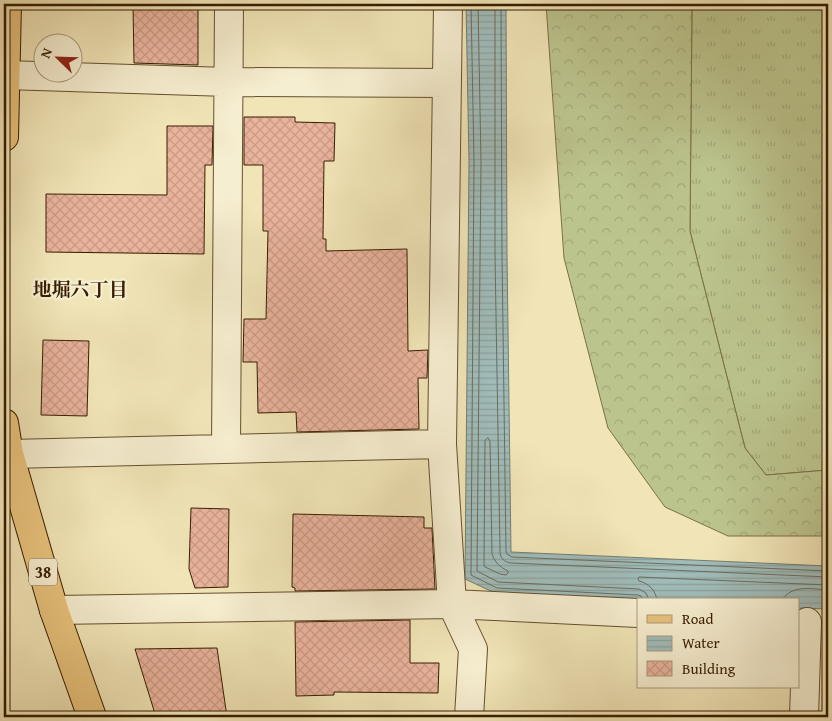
<svg xmlns="http://www.w3.org/2000/svg" width="832" height="721" font-family="'Gentium Book Plus','Noto Serif JP',serif">
	<style>
		.grass { fill: url(#grass-tufts); stroke: #7a7046 }
		.forest { fill: url(#forest-crowns); stroke: #7a7046 }
		.water { fill: url(#water-rules); stroke: #767c70 }
		.lines { fill: none; stroke-linecap: round; stroke-linejoin: round }
		.shore { stroke: #6c6c5d; stroke-width: 1 }
		.building { fill: url(#building-cross-hatch); stroke: #371d00 }
		.minor-casing { stroke: #664f2e; stroke-width: 30 }
		.major-casing { stroke: #371d00; stroke-width: 30 }
		.minor { stroke: #f6eed0; stroke-width: 28 }
		.major { stroke: #e8c27c; stroke-width: 28 }
		.labels { text-anchor: middle; dominant-baseline: central; stroke-width: 4.5; stroke-linejoin: round; paint-order: stroke }
		.shield { fill: #f6eed0; stroke: #705c3e; stroke-width: 1 }
		.shield-label { font-size: 16px; font-weight: bold; fill: #371d00 }
		.neighbourhood-label { font-size: 19px; font-weight: bold; fill: #371d00; stroke: #f6eed0 }
	</style>
	<defs>
		<pattern id="grass-tufts" width="24" height="20" patternUnits="userSpaceOnUse" patternTransform="scale(1.25)"><rect width="24" height="20" fill="#bcc48d"/><path d="M3 7l-1-3M5 7V3M7 7l1-3M15 17l-1-3M17 17v-4M19 17l1-3" fill="none" stroke="#a2a878"/></pattern>
		<pattern id="forest-crowns" width="20" height="18" patternUnits="userSpaceOnUse" patternTransform="scale(1.25)"><rect width="20" height="18" fill="#bcc48d"/><path d="M2 6a3 3 0 1 1 6 0M12 15a3 3 0 1 1 6 0" fill="none" stroke="#a2a878"/></pattern>
		<pattern id="water-rules" width="6" height="5" patternUnits="userSpaceOnUse" patternTransform="scale(1.25)"><rect width="6" height="5" fill="#a0bcba"/><path d="M0 2.5h6" fill="none" stroke="#8aa19e"/></pattern>
		<pattern id="building-cross-hatch" width="8" height="8" patternUnits="userSpaceOnUse" patternTransform="scale(1.25)"><rect width="8" height="8" fill="#eab39c"/><path d="M0 0l8 8M0 8l8-8" fill="none" stroke="#c99a85"/></pattern>
	</defs>
	<rect width="100%" height="100%" fill="#f1e5b7"/>
	<filter id="stains"><feTurbulence type="fractalNoise" baseFrequency=".004" numOctaves="4"/><feColorMatrix values="0 0 0 0 .2 0 0 0 0 .09 0 0 0 0 .02 0 0 0 .5 -.17"/></filter>
	<radialGradient id="worn" r=".72"><stop offset=".6" stop-color="#630" stop-opacity="0"/><stop offset="1" stop-color="#630" stop-opacity=".3"/></radialGradient>
	<path class="grass" d="M692,4H828V470L766,475L745,448L690,231Z"/>
	<path class="forest" d="M546,4H692L690,231L745,448L766,475L828,470V536H728L665,507L608,428L564,258Z"/>
	<path class="water" d="M466,4H506L507,255L511,552L828,566V609L798,608V600H638L495,593L465,579L469,161Z"/>
	<g class="lines">
		<path class="shore" d="M471,4L474,161L471,575L497,588L638,595L641,596L643,599
			M478,4L481,161L477,571L498,582L639,589L646,593L649,600
			M495,4V255L500,551C500,558 504,562 511,563L828,577
			M501,4L502,255L506,551L507,554L512,557L828,571
			M488,438L490,441L492,554C495,563 500,567 508,571V573L506,575L500,574L485,567L484,565L485,441Z
			M657,600C655,589 649,584 639,581L638,579L639,577L828,585
			M782,600C792,584 812,589 828,590"/>
	</g>
	<path class="building" d="M133,5H198V65L134,63Z
		M244,117H295V122L335,123L334,161H324L323,239H326V251L407,249L408,351L428,350L427,378H418L419,429L297,432L296,412L258,413L257,362H243L244,319H266L268,231H263V165H244Z
		M167,126H213L212,165H205L204,254L46,252V194L167,195Z
		M43,340L89,341L87,416L41,415Z
		M191,508L229,509L228,587L195,588L189,569Z
		M293,514L424,517V528H432L435,589L295,591V588L292,587Z
		M410,620V663H439L438,693L334,692V695L296,696L295,622Z
		M217,648L227,717H156L135,649Z"/>
	<g class="lines">
		<g class="minor-casing">
			<path id="minor" d="M448,4L442,444L452,604L473,649L469,717
				M5,75L228,82L447,83
				M226,449L229,4
				M9,454L442,444
				M54,610L452,604L638,613
				M804,717L807,622"/>
		</g>
		<g class="major-casing">
			<path id="major" d="M4,137L7,4
				M4,423L9,454L54,610L92,717"/>
		</g>
		<use href="#minor" class="minor"/>
		<use href="#major" class="major"/>
	</g>
	<g class="labels">
		<rect class="shield" x="29" y="558.5" width="28" height="27" rx="4"/>
		<g class="shield-label">
			<text x="43" y="572">38</text>
		</g>
		<g class="neighbourhood-label">
			<text x="80" y="289">地堀六丁目</text>
		</g>
	</g>
	<rect width="832" height="721" fill="none" stroke="#f1e5b7" stroke-width="20"/>
	<rect x="5" y="5" width="822" height="711" fill="none" stroke="#371d00" stroke-width="2.5"/>
	<rect x="10" y="10" width="812" height="701" fill="none" stroke="#371d00"/>
	<rect x="637" y="598" width="162" height="90" fill="#f6eed0" stroke="#aa9a7d"/>
	<rect x="647" y="615" width="25" height="8" fill="#e8c27c" stroke="#aa9a7d"/>
	<text x="682" y="624" font-size="15" fill="#371d00">Road</text>
	<rect x="647" y="636" width="25" height="15" fill="url(#water-rules)" stroke="#aa9a7d"/>
	<text x="682" y="648" font-size="15" fill="#371d00">Water</text>
	<rect x="647" y="661" width="25" height="15" fill="url(#building-cross-hatch)" stroke="#aa9a7d"/>
	<text x="682" y="674" font-size="15" fill="#371d00">Building</text>
	<g transform="translate(58 58) rotate(293)"><circle r="24" fill="#f6eed0" stroke="#aa9a7d"/>
	<path d="M0-4L9 19L0 12L-9 19Z" fill="#8f2418"/>
	<text y="-8" font-size="14" font-weight="bold" text-anchor="middle" fill="#371d00">N</text>
	</g>
	<rect width="100%" height="100%" filter="url(#stains)"/>
	<rect width="100%" height="100%" fill="url(#worn)"/>
</svg>
